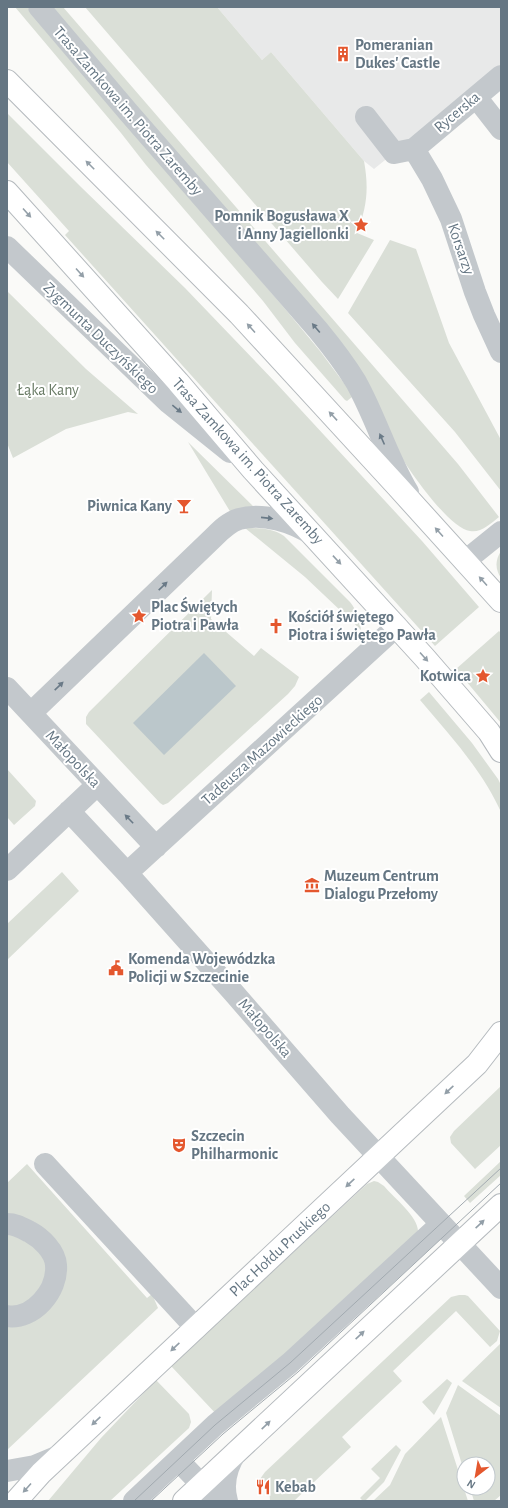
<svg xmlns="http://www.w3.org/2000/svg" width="508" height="1508" font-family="'Alegreya Sans',sans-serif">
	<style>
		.built { fill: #e8e9e9 }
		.green { fill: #dadfd7 }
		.water { fill: #bbc7cb }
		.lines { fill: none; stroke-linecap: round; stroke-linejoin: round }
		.major-casing { stroke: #b5babe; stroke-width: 24 }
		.minor { stroke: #c3c8cc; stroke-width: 22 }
		.major { stroke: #fff; stroke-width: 22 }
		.tram { stroke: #a2aab0; stroke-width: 1 }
		.oneway { fill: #939fa8 }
		.oneway2 { fill: #6a7a87 }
		.labels { text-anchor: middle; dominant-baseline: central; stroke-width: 4; stroke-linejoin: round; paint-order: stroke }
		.poi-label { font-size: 16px; font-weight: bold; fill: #657683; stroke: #fff; text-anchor: start }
		.street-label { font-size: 16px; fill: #657683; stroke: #fff }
		.park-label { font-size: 16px; fill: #687a64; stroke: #fff }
	</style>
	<rect width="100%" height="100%" fill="#fafaf8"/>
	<path class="built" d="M217,7H501V66L374,169L364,161L271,52L262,60Z"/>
	<path class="green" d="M15,7H27L286,310L320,351L352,394V397L347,401L345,400L295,343L263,301L146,165L121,133Z
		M50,7H63L458,464L499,517C490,524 481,533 470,531C448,528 405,465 394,445C385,429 378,410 370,393Z
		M85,7H217L262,60L271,52L364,161C369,189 367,206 357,233L374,240L338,299L322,282Z
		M7,113L81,187L185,288L276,383L422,541L479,607L435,646L65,235L69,231L7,162Z
		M390,240L416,249L449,343L501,440V491L455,432L348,313Z
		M7,291L86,369L138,414L128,412L66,429L13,458L7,443Z
		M188,442L256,509L231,513Z
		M245,528C259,528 272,528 284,536L350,602C357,611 360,619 361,630L305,577Z
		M501,551V578C495,569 495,560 501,551Z
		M212,590L211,619L254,656L261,648L299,677L295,686L288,694L168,803L163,805L160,803L86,724V717L89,712Z
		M499,631L501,633V723L456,669Z
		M429,692L472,743L498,779L501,785V812C482,770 449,734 420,700Z
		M7,769L36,801L35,806L14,825L7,817Z
		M62,872L79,891L7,960V924Z
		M501,1086V1145L475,1169L451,1143L450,1137L454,1131Z
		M501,1161V1175L470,1203L464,1196Z
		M27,1164L147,1298L152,1294L158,1308L7,1450V1325L65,1270L7,1216V1183Z
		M374,1181L378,1182L384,1186C394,1198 419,1217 418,1232L218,1416L171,1366L367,1184Z
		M7,1231L26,1236L45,1259L48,1277L33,1302L7,1310Z
		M459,1295H465L468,1296L500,1331L497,1341L490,1347L456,1311L393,1371L402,1381L342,1437L351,1447L294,1501H270L269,1484H260V1479L265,1472L451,1297Z
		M501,1343V1408L462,1381Z
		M447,1379L452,1383L434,1415L422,1402Z
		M156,1380L189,1414L191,1422L189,1428L110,1501H48L101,1438Z
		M458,1385L501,1416V1495L494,1501H474L470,1488H488V1464H464V1471L446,1413Z
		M441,1417L468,1501H373L390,1485L405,1454Z
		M396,1445L401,1450L384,1482L365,1501H363L360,1498L380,1478L371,1469Z"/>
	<path class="water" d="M204,653L236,686L164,755L133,723Z"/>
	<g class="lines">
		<g class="major-casing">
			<path id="major" d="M7,81L239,314L397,486L501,601
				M7,192L178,382L253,470L424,657L489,732L501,751
				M16,1501L41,1473L477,1064L501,1033
				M184,1501L501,1205"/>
		</g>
		<path class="minor" d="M39,7L129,113L318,330C332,347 345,364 356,382C376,418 387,457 408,492
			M476,97L501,129
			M366,117L394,153L414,149L501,76
			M414,149L432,179L451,219L475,292L484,315L501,352
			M7,247L169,403L230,452
			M465,561L501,532
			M7,688L156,847
			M31,713L214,537C221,530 229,522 239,519C263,512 293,522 313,535
			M69,811L127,873L233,992L340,1115L501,1288
			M7,870L97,785
			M127,873L397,626
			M45,1164L196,1328
			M7,1224C16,1224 22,1228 30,1232C41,1238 55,1251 56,1265C58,1291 33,1320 7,1316
			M178,1460L217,1501
			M7,1471L35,1466L59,1456
			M134,1501L215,1425L290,1363L441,1224
			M227,1501C222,1484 227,1466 237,1451"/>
		<use href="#major" class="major"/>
		<path class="tram" d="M134,1501L215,1425L290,1363L501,1168
			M151,1501L223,1434L298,1372L501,1183"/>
	</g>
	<defs><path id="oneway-solid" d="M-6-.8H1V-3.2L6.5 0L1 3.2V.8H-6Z"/></defs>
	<g class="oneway">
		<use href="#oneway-solid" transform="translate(90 165) rotate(-135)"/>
		<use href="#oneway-solid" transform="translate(27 213) rotate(48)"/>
		<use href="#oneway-solid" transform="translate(160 235) rotate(-135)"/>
		<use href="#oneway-solid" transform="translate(80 273) rotate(48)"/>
		<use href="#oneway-solid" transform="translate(251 328) rotate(-132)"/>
		<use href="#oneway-solid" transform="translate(333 416) rotate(-133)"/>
		<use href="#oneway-solid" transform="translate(439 532) rotate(-132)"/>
		<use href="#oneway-solid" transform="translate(337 560) rotate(47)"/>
		<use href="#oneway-solid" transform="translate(483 581) rotate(-132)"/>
		<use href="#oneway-solid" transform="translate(424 657) rotate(48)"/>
		<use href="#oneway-solid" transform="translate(449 1090) rotate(137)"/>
		<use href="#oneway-solid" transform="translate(350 1183) rotate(137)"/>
		<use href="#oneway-solid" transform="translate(480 1224) rotate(-43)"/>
		<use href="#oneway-solid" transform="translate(360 1335) rotate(-43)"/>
		<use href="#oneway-solid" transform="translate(175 1347) rotate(137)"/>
		<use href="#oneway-solid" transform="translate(96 1421) rotate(137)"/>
		<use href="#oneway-solid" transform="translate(266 1425) rotate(-44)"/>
		<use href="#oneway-solid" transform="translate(27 1488) rotate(132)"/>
	</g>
	<g class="oneway2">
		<use href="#oneway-solid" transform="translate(316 328) rotate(-130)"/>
		<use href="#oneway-solid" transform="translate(177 409) rotate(39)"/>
		<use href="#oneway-solid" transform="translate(382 439) rotate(-114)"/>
		<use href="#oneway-solid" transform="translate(267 518) rotate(6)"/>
		<use href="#oneway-solid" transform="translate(163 586) rotate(-44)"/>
		<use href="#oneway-solid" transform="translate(59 686) rotate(-44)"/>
		<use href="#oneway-solid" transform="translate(129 819) rotate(-134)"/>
	</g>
	<defs>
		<g id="building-bare" transform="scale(1.2)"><path d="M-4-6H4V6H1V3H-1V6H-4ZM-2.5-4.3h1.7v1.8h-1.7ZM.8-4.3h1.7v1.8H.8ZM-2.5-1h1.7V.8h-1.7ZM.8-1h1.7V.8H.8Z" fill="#e4572e" stroke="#fff" stroke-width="2.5" paint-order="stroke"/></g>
		<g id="sight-bare" transform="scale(1.2)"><path d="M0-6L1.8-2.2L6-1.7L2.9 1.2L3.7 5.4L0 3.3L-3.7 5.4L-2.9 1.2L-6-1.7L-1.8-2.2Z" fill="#e4572e" stroke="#fff" stroke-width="2.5" paint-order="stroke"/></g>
		<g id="bar-bare" transform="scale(1.2)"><path d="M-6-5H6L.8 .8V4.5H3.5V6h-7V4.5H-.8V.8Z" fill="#e4572e" stroke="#fff" stroke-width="2.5" paint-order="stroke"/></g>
		<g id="church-bare" transform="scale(1.2)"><path d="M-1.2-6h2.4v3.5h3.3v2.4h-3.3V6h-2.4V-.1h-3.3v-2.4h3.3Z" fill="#e4572e" stroke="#fff" stroke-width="2.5" paint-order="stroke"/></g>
		<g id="museum-bare" transform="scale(1.2)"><path d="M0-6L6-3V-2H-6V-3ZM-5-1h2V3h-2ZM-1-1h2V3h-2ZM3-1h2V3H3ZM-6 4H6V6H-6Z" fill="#e4572e" stroke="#fff" stroke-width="2.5" paint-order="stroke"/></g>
		<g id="civic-bare" transform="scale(1.2)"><path d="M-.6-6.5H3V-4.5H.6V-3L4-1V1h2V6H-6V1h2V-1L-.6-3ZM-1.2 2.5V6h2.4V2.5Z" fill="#e4572e" stroke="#fff" stroke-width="2.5" paint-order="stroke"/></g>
		<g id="theatre-bare" transform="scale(1.2)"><path d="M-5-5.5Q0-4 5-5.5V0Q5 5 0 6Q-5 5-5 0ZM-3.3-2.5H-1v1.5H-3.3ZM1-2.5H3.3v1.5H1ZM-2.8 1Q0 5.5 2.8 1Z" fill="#e4572e" stroke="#fff" stroke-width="2.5" paint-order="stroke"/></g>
		<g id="restaurant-bare" transform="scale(1.2)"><path d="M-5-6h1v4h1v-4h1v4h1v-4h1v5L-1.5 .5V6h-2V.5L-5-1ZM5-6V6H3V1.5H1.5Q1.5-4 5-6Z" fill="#e4572e" stroke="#fff" stroke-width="2.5" paint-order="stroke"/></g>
	</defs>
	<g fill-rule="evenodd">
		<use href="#building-bare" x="343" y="54"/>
		<use href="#sight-bare" x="361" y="225"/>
		<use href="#bar-bare" x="184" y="506"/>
		<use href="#sight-bare" x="139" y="616"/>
		<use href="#church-bare" x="276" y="626"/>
		<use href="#sight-bare" x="483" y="676"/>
		<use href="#museum-bare" x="312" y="885"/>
		<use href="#civic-bare" x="116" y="968"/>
		<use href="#theatre-bare" x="179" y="1145"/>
		<use href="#restaurant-bare" x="263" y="1487"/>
	</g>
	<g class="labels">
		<g class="poi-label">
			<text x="355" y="45">Pomeranian<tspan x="355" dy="18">Dukes' Castle</tspan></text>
			<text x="349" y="216" text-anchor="end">Pomnik Bogusława X<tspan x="349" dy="18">i Anny Jagiellonki</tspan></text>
			<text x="172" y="506" text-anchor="end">Piwnica Kany</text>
			<text x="151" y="607">Plac Świętych<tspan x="151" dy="18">Piotra i Pawła</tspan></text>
			<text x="288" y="617">Kościół świętego<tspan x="288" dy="18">Piotra i świętego Pawła</tspan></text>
			<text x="471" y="676" text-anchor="end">Kotwica</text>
			<text x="324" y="876">Muzeum Centrum<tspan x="324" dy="18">Dialogu Przełomy</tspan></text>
			<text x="128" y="959">Komenda Wojewódzka<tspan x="128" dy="18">Policji w Szczecinie</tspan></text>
			<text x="191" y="1136">Szczecin<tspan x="191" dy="18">Philharmonic</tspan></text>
			<text x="275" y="1487">Kebab</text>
		</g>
		<g class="street-label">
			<text transform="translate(128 111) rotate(49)">Trasa Zamkowa im. Piotra Zaremby</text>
			<text transform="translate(457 112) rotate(-40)">Rycerska</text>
			<text transform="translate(461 249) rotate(71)">Korsarzy</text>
			<text transform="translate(101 338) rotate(44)">Zygmunta Duczyńskiego</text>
			<text transform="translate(248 461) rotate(48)">Trasa Zamkowa im. Piotra Zaremby</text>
			<text transform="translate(262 750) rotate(-42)">Tadeusza Mazowieckiego</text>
			<text transform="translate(73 759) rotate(47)">Małopolska</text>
			<text transform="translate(265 1028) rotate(49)">Małopolska</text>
			<text transform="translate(280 1249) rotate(-43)">Plac Hołdu Pruskiego</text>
		</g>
		<g class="park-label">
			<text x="48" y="390">Łąka Kany</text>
		</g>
	</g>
	<rect width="508" height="1508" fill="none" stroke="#657683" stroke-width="16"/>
	<g transform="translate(476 1476) rotate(211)"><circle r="19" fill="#ffffff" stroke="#c1c8cd"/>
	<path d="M0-3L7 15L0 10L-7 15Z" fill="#e4572e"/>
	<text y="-6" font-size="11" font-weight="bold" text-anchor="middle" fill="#657683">N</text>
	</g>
</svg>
